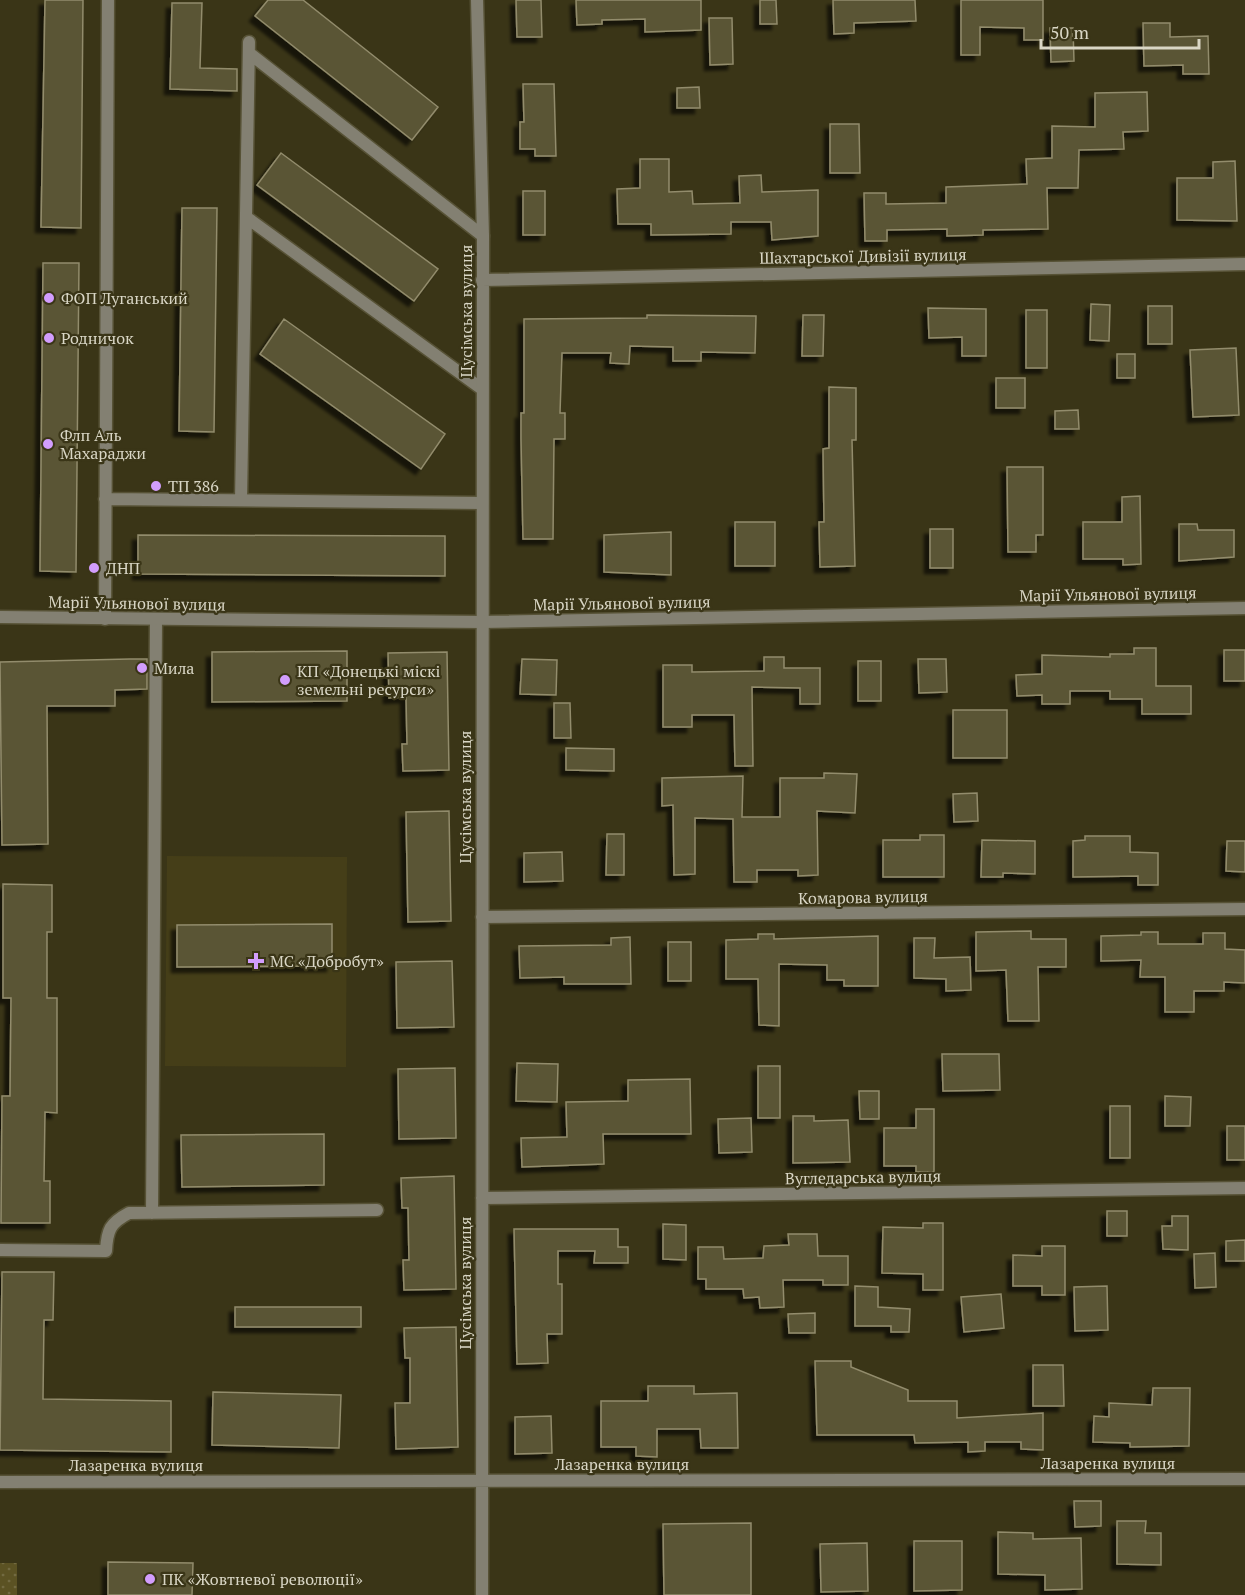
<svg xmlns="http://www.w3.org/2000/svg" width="1245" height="1595" font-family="'PT Serif',serif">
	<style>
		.built { fill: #453e18 }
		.grass { fill: url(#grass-dots) }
		.building { fill: #5a5435; stroke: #928c6c; stroke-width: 1.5; filter: url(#shadow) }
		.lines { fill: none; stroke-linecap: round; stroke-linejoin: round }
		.service-casing { stroke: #575236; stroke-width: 15 }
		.minor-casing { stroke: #575236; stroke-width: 15 }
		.tertiary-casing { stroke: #575236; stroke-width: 15 }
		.service { stroke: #838072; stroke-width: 12 }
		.minor { stroke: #838072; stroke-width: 12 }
		.tertiary { stroke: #838072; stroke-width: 12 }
		.poi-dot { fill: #d29dfd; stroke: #3a3517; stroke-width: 2 }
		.labels { text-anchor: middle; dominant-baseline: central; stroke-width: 4.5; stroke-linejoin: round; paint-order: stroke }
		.street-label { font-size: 16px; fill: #d9d6c5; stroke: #3a3517 }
		.poi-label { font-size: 16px; fill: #d9d6c5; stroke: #3a3517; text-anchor: start }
	</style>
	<defs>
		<pattern id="grass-dots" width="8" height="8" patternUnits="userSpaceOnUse" patternTransform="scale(1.5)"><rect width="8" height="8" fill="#5b5223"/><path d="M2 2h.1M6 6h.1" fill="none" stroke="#726a41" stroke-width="1.8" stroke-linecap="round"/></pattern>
		<filter id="shadow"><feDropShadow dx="-5.5" dy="5.5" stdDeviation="1.5" flood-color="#0009"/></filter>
	</defs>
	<rect width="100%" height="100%" fill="#3a3517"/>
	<path class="built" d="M167,856L347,857L346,1067L165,1066Z"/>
	<path class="grass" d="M0,1563H17V1595H0Z"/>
	<path class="building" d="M45,0H83L81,228L41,227Z
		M268,0H303L438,107L412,140L255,16Z
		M516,0H541L542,37H517Z
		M576,0H701V30L645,32V19L602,20V24L577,25Z
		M760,0H776L777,24H760Z
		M833,0H915L916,21L854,23V33L834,34Z
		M961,0H1043V40H1024V28L980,27V55H961Z
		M172,3H202L200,68L237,69V91L170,89Z
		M709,18H732L733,64L710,65Z
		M1143,23H1170V37L1208,36L1209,74H1183V65L1144,66Z
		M1050,28H1073L1074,61L1051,62Z
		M523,84H554L556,156H535V149H520V122H524Z
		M699,87L700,108H677V88Z
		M1147,92L1148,131L1123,132L1124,149L1079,150L1078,188H1047L1048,229L983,230V235L947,236V229L887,230V241H865L864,193H886V204L946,203V187L1027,184L1026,159L1052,158V126L1095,127V93Z
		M830,124H859L860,173H830Z
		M281,153L438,269L414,301L257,185Z
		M640,159H669V192L692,191L693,204L740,203L739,176L761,175L762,192L818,190V236L772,240L771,222H731V234L651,235V224H618L617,189L640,188Z
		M1235,161L1237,221L1177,220V178H1213V162Z
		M523,191H545V235H523Z
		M182,208H217L214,432L179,431Z
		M43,263H79L76,572L40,571Z
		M1091,304L1110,305L1109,341L1090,340Z
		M1148,306H1172V344H1148Z
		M928,308L986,309V356H962V337L929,338Z
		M1026,310H1047V368H1026Z
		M647,315L756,316L755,353L701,352V361H673V347L630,346L629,364L610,363L611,353H562L560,413H565V439H554L553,539H523L521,439V413H524V319L647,318Z
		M803,315H824L823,356H802Z
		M284,319L445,434L421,469L260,354Z
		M1236,348L1239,415L1193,417L1190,350Z
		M1117,354H1135V378H1117Z
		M996,378H1025V408H996Z
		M829,387L856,388V440H852L855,566L820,567L819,522H824L823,449L829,448Z
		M1078,410L1079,429H1055V411Z
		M1007,467H1043V535H1036V552H1008Z
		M1140,496L1141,564L1123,565V559H1083V522H1122V497Z
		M735,522H775V566H735Z
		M1179,524H1197L1198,530H1234V557L1179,561Z
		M930,529H953V568H930Z
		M671,532V575L604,572V535Z
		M138,535L445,536V576L138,574Z
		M1134,648H1156V686H1191V714H1142V699H1110V691H1070V704H1042V695L1017,696L1016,675L1042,674V655L1110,657V654H1134Z
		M1224,650H1245V681H1224Z
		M347,651V701L212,702V652Z
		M447,652L449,770L403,771L402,744H407L406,697L389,698L388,653Z
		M764,657H784V668H820V704H800V688L752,687L753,766H735L734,715H692V727H663V665H692V672L764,671Z
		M130,659H147V689L115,690V706H47L48,844L2,845L0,662Z
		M522,659L557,660L556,695L520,694Z
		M918,659H946L947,692L919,693Z
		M858,661H881V701H858Z
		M554,703H570L571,738H554Z
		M953,710H1007V758H953Z
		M566,748L614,749V771L566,770Z
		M824,773L857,774L855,813L817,811L818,875L798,876V870H757V882H734L733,819L695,818V874L674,875L673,805L662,806V778L743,776L742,817H780V778H824Z
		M977,793L978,821L954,822L953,794Z
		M449,811L451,921L408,922L406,812Z
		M607,834H624V875H606Z
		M920,835H944V877H883V840H920Z
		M1085,836H1130V852L1158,853V885H1138V876L1073,877V841L1085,840Z
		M982,840L1035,841V874L1003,873V877H981Z
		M1227,841H1245V872L1226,871Z
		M562,852L563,881L524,882V853Z
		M3,884L52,885V932H47V998H57V1113L45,1112L44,1181H50V1223H1L2,1096H10L11,998H3Z
		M332,924V966L177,967V925Z
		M1031,931V939H1066V967H1038L1039,1021H1008L1006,970L976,971V932Z
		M1141,932H1158V944H1203V933H1225V949L1245,950V983L1224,982V991H1194V1012H1165V977H1140L1141,960L1101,961V936L1141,935Z
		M758,934H774V939L878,936V986H844V980H827V965L779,964V1026L759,1025L758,979H726V940L758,939Z
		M630,937L631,984H564V977L520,978L519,946L611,945V938Z
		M914,938H935L934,958L970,957L971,990L946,991V979L914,978Z
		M668,942H691V981H668Z
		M452,961L454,1027L397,1028L396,962Z
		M942,1054H999L1000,1090L943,1091Z
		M517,1063L558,1064L557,1102L516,1101Z
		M758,1066H780V1118H758Z
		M455,1068L456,1138L399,1139L398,1069Z
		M690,1079L691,1134H603L604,1164L522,1167L521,1138L567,1137L566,1102L628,1101V1080Z
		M859,1091H879V1119H860Z
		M1165,1096L1191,1097L1190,1126H1165Z
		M1110,1106H1130V1158H1110Z
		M916,1109H934V1172H916V1166H884V1128H916Z
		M793,1116H814V1121L848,1120L850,1162L793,1163Z
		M751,1118L752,1152L719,1153L718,1119Z
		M1227,1126H1245V1160H1227Z
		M324,1134V1185L182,1187L181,1135Z
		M454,1176L456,1289L404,1290L403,1260H409L408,1208H402L401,1178Z
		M1107,1211H1127V1236H1107Z
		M1172,1216H1188V1250L1163,1249L1162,1226H1172Z
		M923,1223H943V1290H923V1274L882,1273L883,1227L923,1228Z
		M663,1224L686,1225V1260L663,1259Z
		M514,1229H618V1247H628V1263H594L595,1251H558V1284H562V1334H547L548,1363L517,1364Z
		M788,1234H817L818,1256H848V1285H823V1280H783L784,1307L760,1308L759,1297L744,1298L743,1289H706V1279H698V1247H723L724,1259L763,1258L764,1246L789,1245Z
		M1245,1240V1261H1226V1241Z
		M1042,1246H1065V1295H1042V1286H1013V1255L1042,1256Z
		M1215,1253L1216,1287L1195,1288L1194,1254Z
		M2,1272H54L53,1320H44L43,1399L171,1401V1452L0,1450Z
		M855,1286L878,1287V1307L910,1309L909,1332H891V1326H855Z
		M1107,1286L1108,1330L1075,1331L1074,1287Z
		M1001,1294L1004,1328L964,1332L961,1297Z
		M235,1307H361V1327H235Z
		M815,1313V1333H789L788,1314Z
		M456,1327L458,1447L396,1449L395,1403H410V1358H405L404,1328Z
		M815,1361H851V1367L908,1390V1401H957V1418L1043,1413V1450L1021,1449V1442H985V1451L968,1452V1442L915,1443L914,1435H817Z
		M1033,1365H1063L1064,1406H1033Z
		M648,1386H694V1394L737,1393L738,1448H701L700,1429H657V1457L636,1456V1447H601V1401H648Z
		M1153,1388H1190L1189,1446L1130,1447V1443L1093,1442L1094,1416L1109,1417V1403L1152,1405Z
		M213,1392L341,1395L339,1448L212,1445Z
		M551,1416L552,1453L515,1454V1417Z
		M1074,1501H1101V1526L1075,1527Z
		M1117,1521H1146L1145,1533H1161V1565L1117,1564Z
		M751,1523V1595H664L663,1524Z
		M998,1532L1033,1533V1539L1081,1538L1082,1589L1045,1590V1575L998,1574Z
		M914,1541H962V1590L914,1591Z
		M867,1543L868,1591L821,1592L820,1544Z
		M108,1562L193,1563L192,1595H108Z"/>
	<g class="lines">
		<g class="service-casing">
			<path id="service" d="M249,53L483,236
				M246,217L482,389
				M105,499L482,503
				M241,500L249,42
				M105,619L108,0
				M152,1213L156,620
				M0,1250L106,1251C107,1230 110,1223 129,1213L377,1210"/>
		</g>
		<g class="minor-casing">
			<path id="minor" d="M477,0L483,236L482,1595
				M482,280L1245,264
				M482,917L1245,909
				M482,1198L1245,1188
				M0,1482L1245,1479"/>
		</g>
		<g class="tertiary-casing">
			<path id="tertiary" d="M0,617L482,622L1245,608"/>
		</g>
		<use href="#service" class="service"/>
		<use href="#minor" class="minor"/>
		<use href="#tertiary" class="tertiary"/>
	</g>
	<g class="poi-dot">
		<circle cx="49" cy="298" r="6"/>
		<circle cx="49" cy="338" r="6"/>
		<circle cx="48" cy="444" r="6"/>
		<circle cx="156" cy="486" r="6"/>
		<circle cx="94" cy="568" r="6"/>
		<circle cx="142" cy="668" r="6"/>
		<circle cx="285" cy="680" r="6"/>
		<path d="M253 952h6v6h6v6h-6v6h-6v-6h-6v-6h6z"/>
		<circle cx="150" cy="1579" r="6"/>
	</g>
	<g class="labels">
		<g class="street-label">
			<text transform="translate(863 256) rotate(-1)">Шахтарської Дивізії вулиця</text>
			<text transform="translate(466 311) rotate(-90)">Цусімська вулиця</text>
			<text transform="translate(1108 594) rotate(-1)">Марії Ульянової вулиця</text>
			<text transform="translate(137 603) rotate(1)">Марії Ульянової вулиця</text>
			<text transform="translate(622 603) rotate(-1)">Марії Ульянової вулиця</text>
			<text transform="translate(465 797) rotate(-90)">Цусімська вулиця</text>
			<text transform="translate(863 897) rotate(-1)">Комарова вулиця</text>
			<text transform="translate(863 1177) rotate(-1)">Вугледарська вулиця</text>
			<text transform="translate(465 1283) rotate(-90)">Цусімська вулиця</text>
			<text x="1108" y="1463">Лазаренка вулиця</text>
			<text x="622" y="1464">Лазаренка вулиця</text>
			<text x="136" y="1465">Лазаренка вулиця</text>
		</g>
		<g class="poi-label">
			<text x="61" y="298">ФОП Луганський</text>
			<text x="61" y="338">Родничок</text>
			<text x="60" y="435">Флп Аль<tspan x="60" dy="18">Махараджи</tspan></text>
			<text x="168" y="486">ТП 386</text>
			<text x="106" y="568">ДНП</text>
			<text x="154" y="668">Мила</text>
			<text x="297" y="671">КП «Донецькі міскі<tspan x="297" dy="18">земельні ресурси»</tspan></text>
			<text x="270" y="961">МС «Добробут»</text>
			<text x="162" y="1579">ПК «Жовтневої революції»</text>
		</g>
	</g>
	<path d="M1041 39v9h158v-9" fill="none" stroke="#d9d6c5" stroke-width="3"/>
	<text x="1050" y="39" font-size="18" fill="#d9d6c5" stroke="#3a3517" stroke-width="4.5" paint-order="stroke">50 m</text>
</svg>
